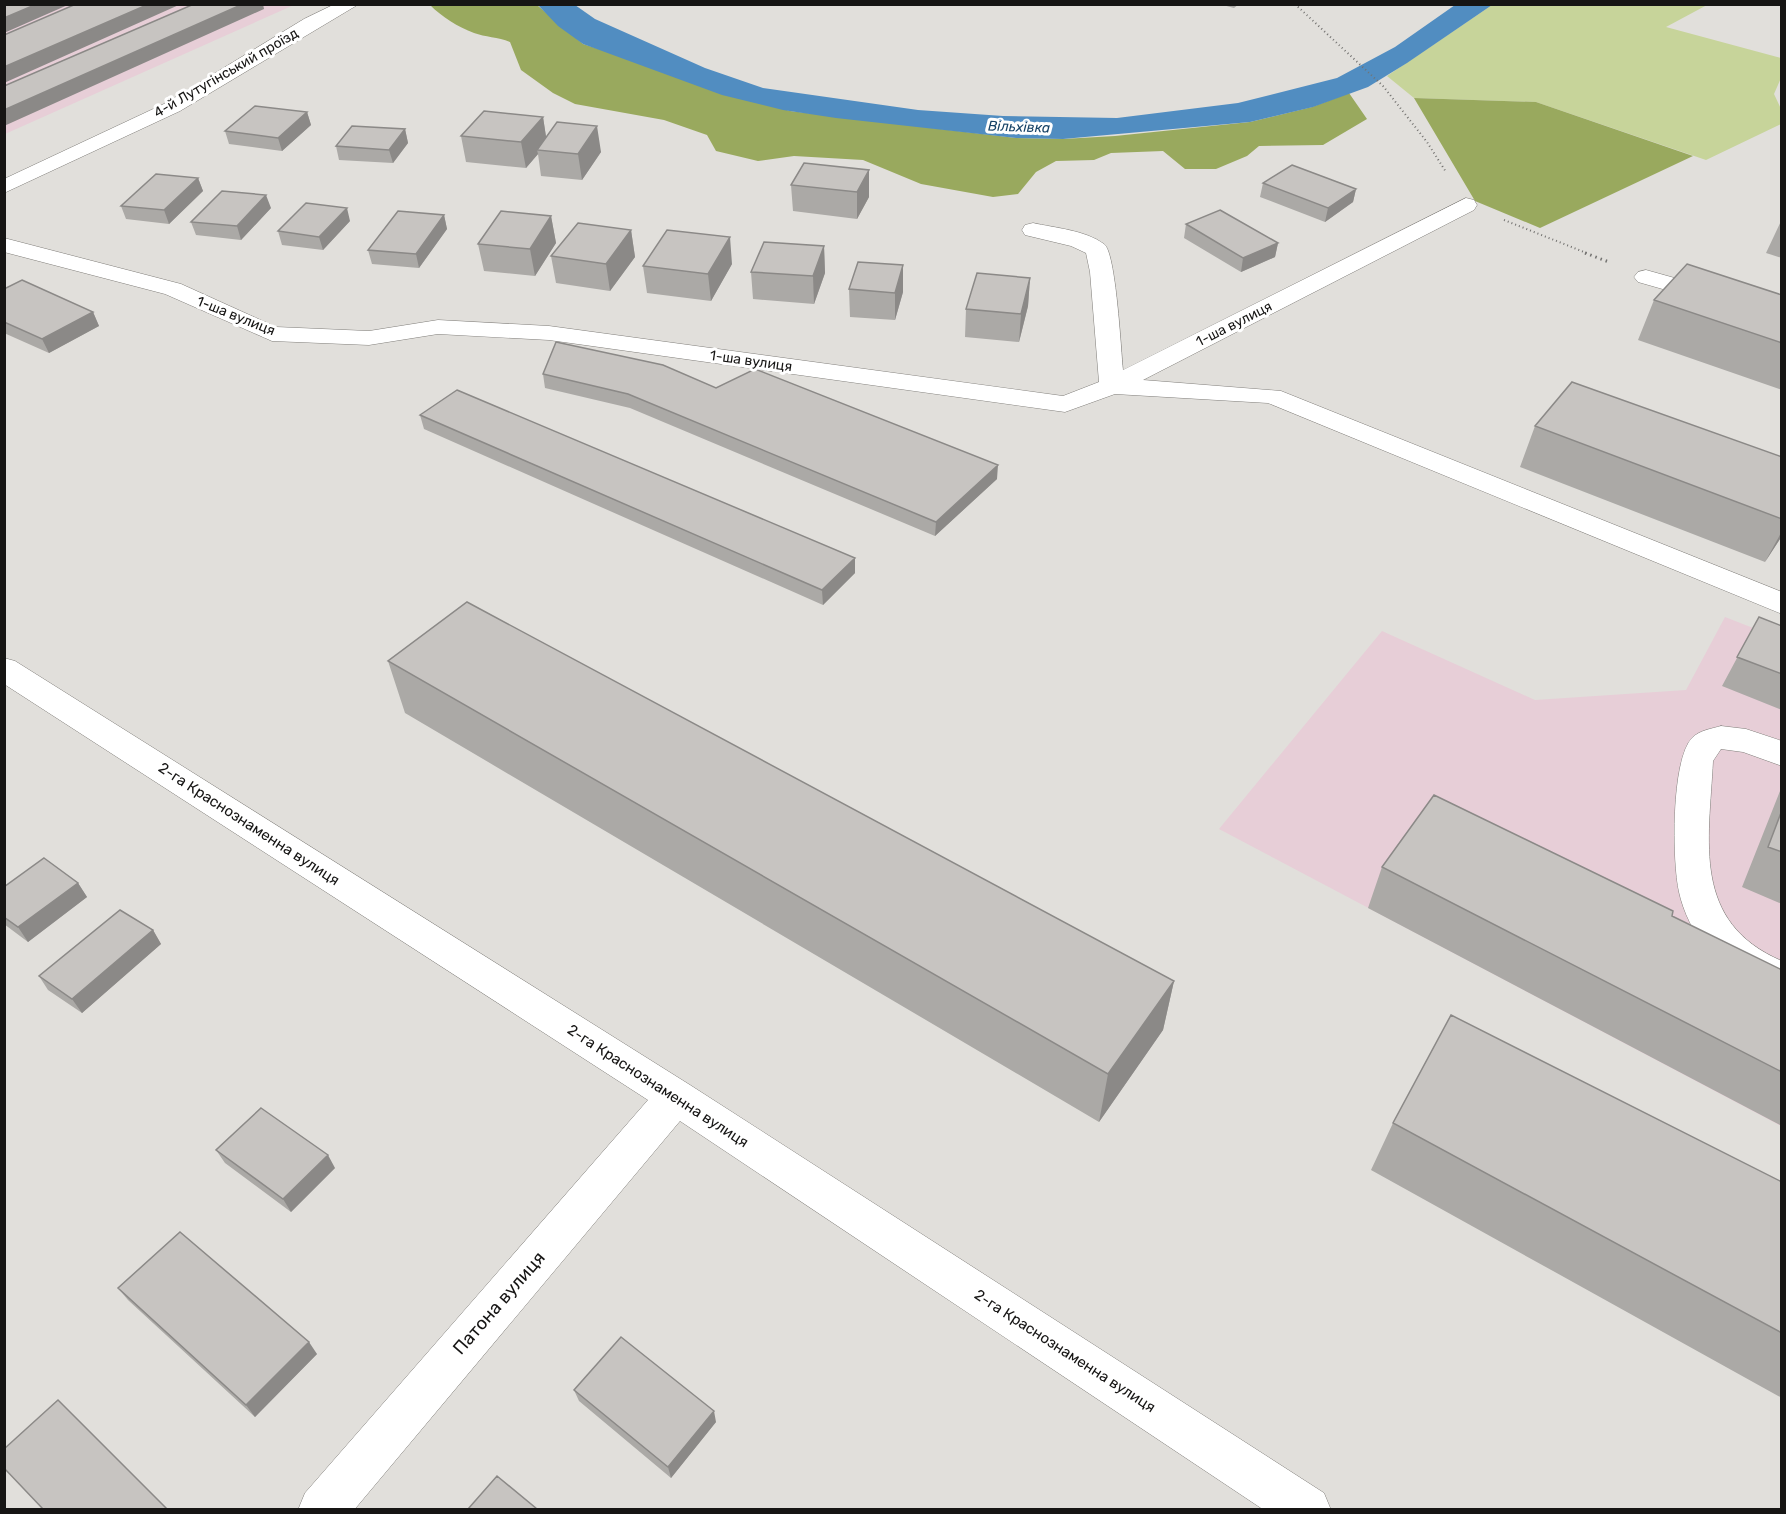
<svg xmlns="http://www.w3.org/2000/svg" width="1786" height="1514" font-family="Rubik,sans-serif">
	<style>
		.industrial { fill: #e7ced7 }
		.green { fill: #c7d49a }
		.forest { fill: #99a95e }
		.water { fill: #518dc1 }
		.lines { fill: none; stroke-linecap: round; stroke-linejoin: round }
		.minor-casing { stroke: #807e7a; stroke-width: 1 }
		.path-far1 { stroke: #737270; stroke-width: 2; stroke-dasharray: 1 3; stroke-linecap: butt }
		.path { stroke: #737270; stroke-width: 3; stroke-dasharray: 1.5 4; stroke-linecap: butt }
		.minor { fill: #fff; fill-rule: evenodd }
		.wall { fill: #aba9a6 }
		.shaded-wall { fill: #8b8987 }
		.building { fill: #c7c4c1; stroke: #8b8987; stroke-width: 1.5 }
		.labels { text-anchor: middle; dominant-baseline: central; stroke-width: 6; stroke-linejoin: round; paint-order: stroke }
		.far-street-label { font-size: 14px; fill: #161514; stroke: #fff }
		.far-water-label { font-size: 14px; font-style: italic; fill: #164266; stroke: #fff }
		.street-label { font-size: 15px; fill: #161514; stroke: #fff }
		.near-street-label { font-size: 18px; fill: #161514; stroke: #fff }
	</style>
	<rect width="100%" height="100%" fill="#e1dfdb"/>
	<path class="industrial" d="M5,4L294,5L5,134Z
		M1725,617L1781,639V1126L1219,829L1382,631L1535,700L1686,690Z"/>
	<path class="green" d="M1492,5H1707L1666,27L1781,58V78L1774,94L1781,109V124L1706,160L1536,102L1414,98L1387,76Z"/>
	<path class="forest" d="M430,5H537L583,44L790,111L1016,138L1063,139L1115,136L1250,122L1312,107L1349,93L1367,119L1323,145L1259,146L1247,156L1216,169H1185L1163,151L1111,153L1094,160L1056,161L1036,172L1018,194L993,197L921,184L863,160L794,156L758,161L716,151L707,135L664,120L575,104L553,93L521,70L510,42C498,37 485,37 474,33C458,27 442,17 430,5Z
		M1414,98L1536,102L1693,156L1540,228L1475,201Z"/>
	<path class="water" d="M538,5H575L595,19L705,68L763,88L918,110L1003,116L1117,118L1238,103L1337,78L1395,47L1455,5H1492L1407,63L1368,87L1313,107L1250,122L1063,139L1016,138L836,118L783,110L722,95L583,44L558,26Z"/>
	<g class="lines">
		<g class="minor-casing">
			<path id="minor" d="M335,4H359L180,111L4,193V179L166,103L304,19Z
				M1466,198L1474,200L1477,205L1474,210L1143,380L1281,391L1782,592V614L1268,403L1115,394L1065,412L549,340L438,334L369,345L272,341L165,294L4,252V238L181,284L276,327L369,331L438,320L549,326L1063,396L1099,382L1090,272L1086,253L1071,246L1025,235L1022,230L1025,225L1033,223C1055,228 1085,230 1104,244C1116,252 1121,351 1123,370Z
				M1646,270L1782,308V323L1638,282L1634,277L1638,272Z
				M4,658L15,661L690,1085L1324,1493L1331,1510H1264L680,1121L354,1510H298L305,1493L648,1100L4,684Z
				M1721,726L1746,729L1782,741V766L1743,752L1721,749L1713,761C1709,842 1691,922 1782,961V993C1754,984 1726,972 1707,949C1694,934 1683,911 1679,892C1672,861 1671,760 1692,738C1700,730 1711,729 1721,726Z"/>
		</g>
		<path class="path-far1" d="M1295,4L1383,86L1427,142L1446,172
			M1504,220L1589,254"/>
		<path class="path" d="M1585,253L1609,262"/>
		<use href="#minor" class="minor"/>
	</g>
	<path class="wall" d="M1219,4H1239L1234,8Z
		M307,112L311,125L282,151L229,144L225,131Z
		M543,117L546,137L601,152L582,180L541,176L538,154L526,168L466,162L461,136Z
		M405,129L408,143L393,163L339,160L336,146Z
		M804,163L869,197L857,219L793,211L791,185Z
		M198,178L203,191L169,224L126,219L121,206Z
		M1263,183L1356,189L1353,202L1325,222L1260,197Z
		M271,208L241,240L196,235L191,222Z
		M444,215L447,229L419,268L372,264L368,250Z
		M551,216L556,243L535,276L484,271L478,244Z
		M1782,219V258L1766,253Z
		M350,221L323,250L282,245L278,231Z
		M1186,224L1278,243L1275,257L1241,272L1184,238Z
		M631,230L635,257L610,291L556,283L551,256Z
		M824,246L825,273L814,304L753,299L751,272Z
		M732,264L711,301L647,293L643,266Z
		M903,265V292L895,320L850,317L849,289Z
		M1030,278L1028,306L1019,342L965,337L966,309Z
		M4,289L93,312L99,326L49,353L4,333Z
		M1782,295V390L1638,340L1654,300Z
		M543,374L716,388L997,479L935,536L630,408L545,388Z
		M420,415L855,558V573L823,605L424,429Z
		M1535,426L1782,457V536L1765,562L1520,467Z
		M1759,617L1782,626V710L1722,686Z
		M388,661L1174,981L1163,1030L1099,1122L405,713Z
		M1782,786V904L1742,887Z
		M1382,867L1782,970V1126L1368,908Z
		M78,883L87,897L28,942L4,924V887Z
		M153,930L161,944L82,1013L48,990L39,976Z
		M1393,1123L1782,1182V1398L1371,1170Z
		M216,1150L335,1168L291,1212L225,1163Z
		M118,1288L317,1354L255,1417L128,1300Z
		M574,1390L716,1422L671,1478L579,1401Z"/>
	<path class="shaded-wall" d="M37,4H70L4,33V18Z
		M149,4H181L4,83V67Z
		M243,4H263L264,9L4,126V110Z
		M307,112L311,125L282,151L278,138Z
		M543,117L547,143L537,150L538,154L526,168L521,142Z
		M597,126L601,152L582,180L578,154Z
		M405,129L408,143L393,163L389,150Z
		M869,170V197L857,219V192Z
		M198,178L203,191L169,224L164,210Z
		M1356,189L1353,202L1325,222L1328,208Z
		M266,195L271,208L241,240L237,226Z
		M347,208L350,221L323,250L319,237Z
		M444,215L447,229L419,268L416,254Z
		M551,216L556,243L535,276L530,249Z
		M631,230L635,257L610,291L606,264Z
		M730,237L732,264L711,301L708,274Z
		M1278,243L1275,257L1241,272L1243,258Z
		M824,246L825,273L814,304L813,276Z
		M903,265V292L895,320V293Z
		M1030,278L1028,306L1019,342L1021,314Z
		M93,312L99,326L49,353L42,339Z
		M998,465L997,479L935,536L936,522Z
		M1782,531V536L1765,562Z
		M855,558V573L823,605L822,590Z
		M78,883L87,897L28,942L18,927Z
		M153,930L161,944L82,1013L72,999Z
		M1174,981L1163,1030L1099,1122L1108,1074Z
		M328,1155L335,1168L291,1212L283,1199Z
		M309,1342L317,1354L255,1417L246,1405Z
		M714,1411L716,1422L671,1478L668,1467Z"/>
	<path class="building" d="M4,4H37L4,18Z
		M76,4H149L4,67V35Z
		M194,4H243L4,110V86Z
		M255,106L307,112L278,138L225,131Z
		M484,111L543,117L521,142L461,136Z
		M557,122L597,126L578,154L537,150Z
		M352,126L405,129L389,150L336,146Z
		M804,163L869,170L857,192L791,185Z
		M1292,165L1356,189L1328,208L1263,183Z
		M156,174L198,178L164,210L121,206Z
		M222,191L266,195L237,226L191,222Z
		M306,203L347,208L319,237L278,231Z
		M1220,210L1278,243L1243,258L1186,224Z
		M398,211L444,215L416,254L368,250Z
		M501,211L551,216L530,249L478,244Z
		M578,223L631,230L606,264L551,256Z
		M667,230L730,237L708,274L643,266Z
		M764,242L824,246L813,276L751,272Z
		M858,262L903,265L895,293L849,289Z
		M1687,264L1782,295V343L1654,300Z
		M977,273L1030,278L1021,314L966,309Z
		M22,280L93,312L42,339L4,322V289Z
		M556,342L663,365L716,388L755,369L998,465L936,522L628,394L543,374Z
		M1572,382L1782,457V519L1535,426Z
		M457,390L855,558L822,590L420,415Z
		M467,602L1174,981L1108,1074L388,661Z
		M1759,617L1782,626V674L1737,657Z
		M1434,795L1673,911L1672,916L1782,970V1072L1382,867Z
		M1782,810V852L1768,847Z
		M44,858L78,883L18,927L4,917V887Z
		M120,910L153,930L72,999L39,976Z
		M1451,1015L1782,1182V1333L1393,1123Z
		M261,1108L328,1155L283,1199L216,1150Z
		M180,1232L309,1342L246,1405L118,1288Z
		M621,1337L714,1411L668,1467L574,1390Z
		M58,1400L167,1509H43L4,1468V1449Z
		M497,1476L537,1509H468Z"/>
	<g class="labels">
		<g class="far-street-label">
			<text transform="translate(226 73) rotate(-30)">4-й Лутугінський проїзд</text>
			<text transform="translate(236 316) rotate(22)">1-ша вулиця</text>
			<text transform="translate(1234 324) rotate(-27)">1-ша вулиця</text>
			<text transform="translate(751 361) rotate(8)">1-ша вулиця</text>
		</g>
		<g class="far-water-label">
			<text transform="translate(1019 127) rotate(2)">Вільхівка</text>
		</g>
		<g class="street-label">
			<text transform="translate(249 824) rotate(33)">2-га Краснознаменна вулиця</text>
			<text transform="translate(658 1086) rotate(33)">2-га Краснознаменна вулиця</text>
			<text transform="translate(1065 1351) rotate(33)">2-га Краснознаменна вулиця</text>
		</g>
		<g class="near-street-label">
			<text transform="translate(499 1303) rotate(-49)">Патона вулиця</text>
		</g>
	</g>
	<rect width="1786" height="1514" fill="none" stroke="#161514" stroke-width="12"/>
</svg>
